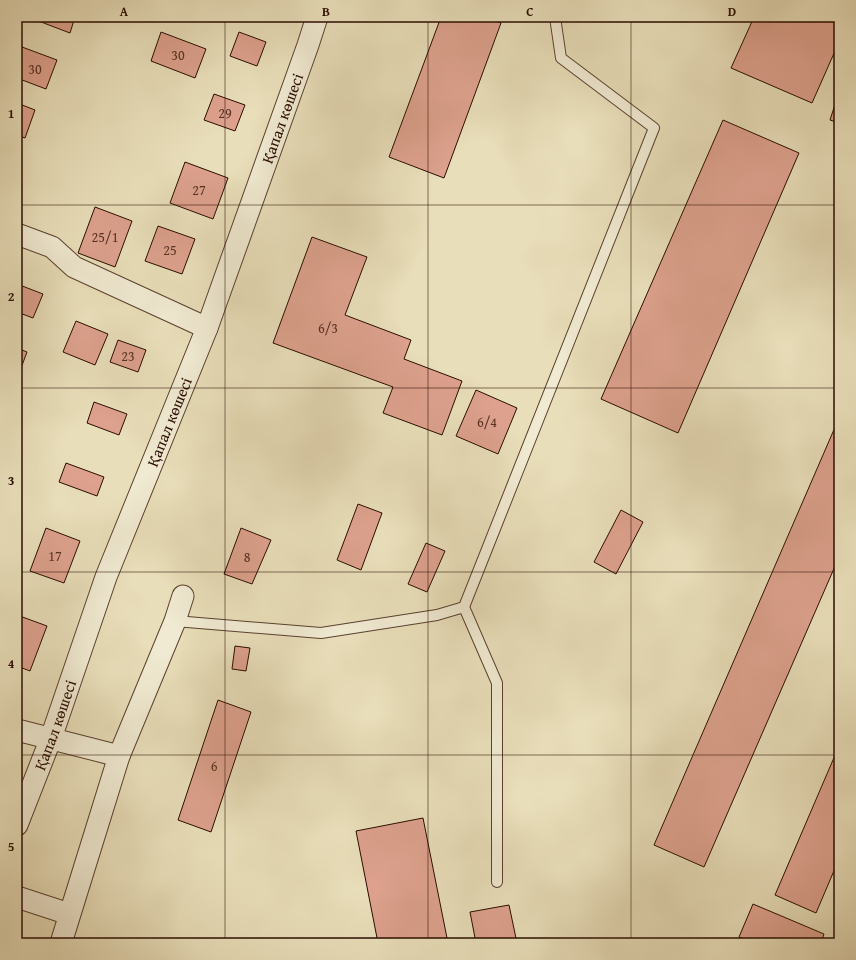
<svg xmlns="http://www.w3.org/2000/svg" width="856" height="960" font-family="'Gentium Book Plus',serif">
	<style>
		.building { fill: #dda18d; stroke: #2a0c00 }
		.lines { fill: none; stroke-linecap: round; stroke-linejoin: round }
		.lane-casing { stroke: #5a402e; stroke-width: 12 }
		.street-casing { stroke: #5a402e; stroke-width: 23 }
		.lane { stroke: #f0ead2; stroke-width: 10 }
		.street { stroke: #f0ead2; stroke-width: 21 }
		.grid { fill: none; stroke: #2a0c00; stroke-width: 1; stroke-opacity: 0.55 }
		.labels { text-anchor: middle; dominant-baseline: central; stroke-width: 3; stroke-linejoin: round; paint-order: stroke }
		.number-label { font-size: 14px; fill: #573123 }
		.street-label { font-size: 16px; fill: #2a0c00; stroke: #f0ead2 }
		.neatline { fill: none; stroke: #2a0c00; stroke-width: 1.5 }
		.grid-label { font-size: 13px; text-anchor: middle; font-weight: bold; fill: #2a0c00 }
	</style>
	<rect width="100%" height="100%" fill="#e8deb9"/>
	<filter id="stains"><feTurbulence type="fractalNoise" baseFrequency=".005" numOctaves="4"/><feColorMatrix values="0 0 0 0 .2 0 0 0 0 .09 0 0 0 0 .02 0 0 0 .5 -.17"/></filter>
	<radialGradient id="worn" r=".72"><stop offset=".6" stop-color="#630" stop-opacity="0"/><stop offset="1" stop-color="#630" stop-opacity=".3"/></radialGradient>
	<path class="building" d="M28,17H75L70,33Z
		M441,17H485L501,23L444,178L389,157Z
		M754,17H839V42L812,103L731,68Z
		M161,32L206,49L195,78L151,61Z
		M239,32L266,42L257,66L230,56Z
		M22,47L57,60L46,89L17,78V61Z
		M839,92V123L830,120Z
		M214,94L245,105L235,131L204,120Z
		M17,103L35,110L25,138L17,135Z
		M723,120L799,153L678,433L601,399Z
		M185,162L228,178L213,219L170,203Z
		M95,207L132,221L115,267L78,253Z
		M158,226L195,239L182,274L145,261Z
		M312,237L367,257L345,315L411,340L404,359L462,381L442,435L383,413L393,387L273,343Z
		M17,284L43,294L33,318L17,312Z
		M76,321L108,334L95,365L63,352Z
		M118,340L146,350L138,372L110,362Z
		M17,348L27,352L17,379Z
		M476,390L517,408L498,454L456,436Z
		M94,402L127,414L119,435L87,423Z
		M839,418V557L704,867L654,845Z
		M66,463L104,477L97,496L59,482Z
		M358,504L382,513L361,570L337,560Z
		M621,510L643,522L616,574L594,562Z
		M46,528L80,541L64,583L30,571Z
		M241,528L271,540L252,584L224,574Z
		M426,543L445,551L427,592L408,584Z
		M17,615L47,626L30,671L17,666Z
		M235,646L250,648L246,671L232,669Z
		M218,700L251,712L211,832L178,820Z
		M839,746V859L816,913L775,895Z
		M423,818L448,943H378L356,831Z
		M753,904L824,934L821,943H753L739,937Z
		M509,905L517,943H476L470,912Z"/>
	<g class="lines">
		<g class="lane-casing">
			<path id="lane" d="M464,607L497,683V882
				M175,621L321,633L437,615L464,607L654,128L561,58L555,17"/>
		</g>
		<g class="street-casing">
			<g id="street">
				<path d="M17,234L52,247L74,267L207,328"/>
				<path d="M17,730L119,756"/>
				<path id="s1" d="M17,825L51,738L106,577L207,328L308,45L317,17"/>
				<path d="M17,897L69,914"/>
				<path d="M61,943L119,756L175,621L183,596"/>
			</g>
		</g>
		<use href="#lane" class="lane"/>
		<use href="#street" class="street"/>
	</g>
	<path class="grid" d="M225,17V943M428,17V943M631,17V943M17,205H839M17,388H839M17,572H839M17,755H839"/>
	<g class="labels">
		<g class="number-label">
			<text x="178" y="55">30</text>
			<text x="35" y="69">30</text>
			<text x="225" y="113">29</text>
			<text x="199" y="190">27</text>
			<text x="105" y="237">25/1</text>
			<text x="170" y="250">25</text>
			<text x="328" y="328">6/3</text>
			<text x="128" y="356">23</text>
			<text x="487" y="422">6/4</text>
			<text x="55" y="556">17</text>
			<text x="247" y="557">8</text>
			<text x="214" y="766">6</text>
		</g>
		<g class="street-label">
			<text stroke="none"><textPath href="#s1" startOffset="755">Қапал көшесі</textPath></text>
			<text stroke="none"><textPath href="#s1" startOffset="431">Қапал көшесі</textPath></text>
			<text stroke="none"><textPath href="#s1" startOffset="107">Қапал көшесі</textPath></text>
		</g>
	</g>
	<rect width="856" height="960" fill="none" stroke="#e8deb9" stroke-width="44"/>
	<rect x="22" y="22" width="812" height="916" class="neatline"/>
	<g class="grid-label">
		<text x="124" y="16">A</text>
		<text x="326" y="16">B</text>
		<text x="530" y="16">C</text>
		<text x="732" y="16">D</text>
		<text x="11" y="118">1</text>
		<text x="11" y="301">2</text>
		<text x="11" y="485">3</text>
		<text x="11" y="668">4</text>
		<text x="11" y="851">5</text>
	</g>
	<rect width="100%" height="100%" filter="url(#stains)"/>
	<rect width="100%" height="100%" fill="url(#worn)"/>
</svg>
